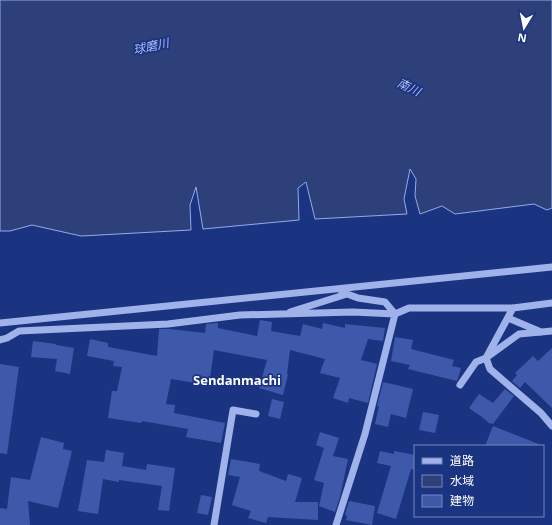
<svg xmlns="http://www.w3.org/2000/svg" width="552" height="525" font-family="'Open Sans','Noto Sans JP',sans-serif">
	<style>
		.water { fill: #2d407a; stroke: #92aaed }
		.building { fill: #3f59aa }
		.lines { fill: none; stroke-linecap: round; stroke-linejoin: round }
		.minor { stroke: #9fb2ea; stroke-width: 7 }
		.labels { text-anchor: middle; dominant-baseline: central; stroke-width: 3.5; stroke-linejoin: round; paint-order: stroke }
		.water-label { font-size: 12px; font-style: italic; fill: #aabdf2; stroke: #1b3482 }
		.quarter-label { font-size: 13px; font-weight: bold; fill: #fff; stroke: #1b3482 }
	</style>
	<rect width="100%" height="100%" fill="#1b3482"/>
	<path class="water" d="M0,0H552V208L547,210L534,204L455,214L442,206L420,214L415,196L416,179L410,169L404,199L407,214L315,219L306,182L298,188L299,220L203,229L196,187L190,205L191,230L81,236L32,225L10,231H0Z"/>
	<path class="building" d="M260,320L272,322L271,331L300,336L303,324L322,329L323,323L345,328V324L385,328L383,341L368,339L361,360L377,364L368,403L349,398L348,403L333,398L340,378L320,373L325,359L290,350L287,374H288L283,395L259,388L267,360L214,350L209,385L171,379L166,404L175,405L174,413L225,423L221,443L186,437L188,429L142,421L141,423L108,418L112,391H117L122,367L113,366L114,361L87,356L90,339L108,343V347L157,356L159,329H170L205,333L206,324L218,323V328L257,336Z
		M395,337L413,340L411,349L454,360L452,366L461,368L458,378L457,381L408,369L410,365L391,361Z
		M33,341L56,344V345L74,348L70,374L55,371L57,359L31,357Z
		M552,348V408L525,382L520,388L512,381L517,375L515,373L533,356L538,361Z
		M0,364L19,367L7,454L0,453Z
		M383,382L413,389L406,418L391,414L388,427L375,424L379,406H377Z
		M505,389L514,396L493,424L491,423L490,424L482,417L469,408L479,394L493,403Z
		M272,399L284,402L280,419L268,416Z
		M423,412L439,415L435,433L419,430Z
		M493,426L541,445V446H485Z
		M320,432L339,438L333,456L348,459L340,497L335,512L319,506L324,483L314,480L324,448L316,445Z
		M41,437L64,443L63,449L72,451L58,508L28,501L30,525H0V508L7,509L11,477L30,480Z
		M106,450L124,453L122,466L146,470L147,464L175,468L169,511L158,510L162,486L119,480V482L103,479L98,514L78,511L87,460L104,462Z
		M380,451L394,454V451L415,455V470L411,469L396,519L377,513L391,466L377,463Z
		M231,459L260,464L259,471L286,481L288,474L302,478L295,502H318V520L268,517L266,523L248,518L251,511L232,505L240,477L228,475Z
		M201,495L212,497L208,515L197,513Z
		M349,501L375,506L372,525L346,520L347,516L345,515Z"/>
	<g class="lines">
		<path class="minor" d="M342,292L358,298L385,302L395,314
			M290,312L347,294
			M508,318L541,332
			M0,323L552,267
			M552,331L519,334L486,358L490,369L541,413L552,426
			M0,340L7,338L19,331L168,324L240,315L353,312L395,314
			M460,385L476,362L486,358L513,308
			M214,525L233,410L256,414
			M336,525L365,434L395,314L409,308H513L552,303"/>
	</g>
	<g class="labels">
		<g class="water-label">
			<text transform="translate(151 46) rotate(-12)">球磨川</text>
			<text transform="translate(409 87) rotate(26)">南川</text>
		</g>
		<g class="quarter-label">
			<text x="237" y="380">Sendanmachi</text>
		</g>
	</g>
	<rect x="414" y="445" width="130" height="72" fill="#1b3482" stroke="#7685b4"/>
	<rect x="422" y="458" width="20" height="6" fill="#9fb2ea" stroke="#7685b4"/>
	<text x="450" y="465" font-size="12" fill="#ffffff">道路</text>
	<rect x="422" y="475" width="20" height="12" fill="#2d407a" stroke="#7685b4"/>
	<text x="450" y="485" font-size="12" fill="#ffffff">水域</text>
	<rect x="422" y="495" width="20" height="12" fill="#3f59aa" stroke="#7685b4"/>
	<text x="450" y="505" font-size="12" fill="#ffffff">建物</text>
	<g transform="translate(524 28) rotate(190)" stroke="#1b3482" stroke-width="3" paint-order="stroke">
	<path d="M0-3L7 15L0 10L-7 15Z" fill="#ffffff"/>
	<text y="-6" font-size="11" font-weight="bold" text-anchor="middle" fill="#ffffff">N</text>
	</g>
</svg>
